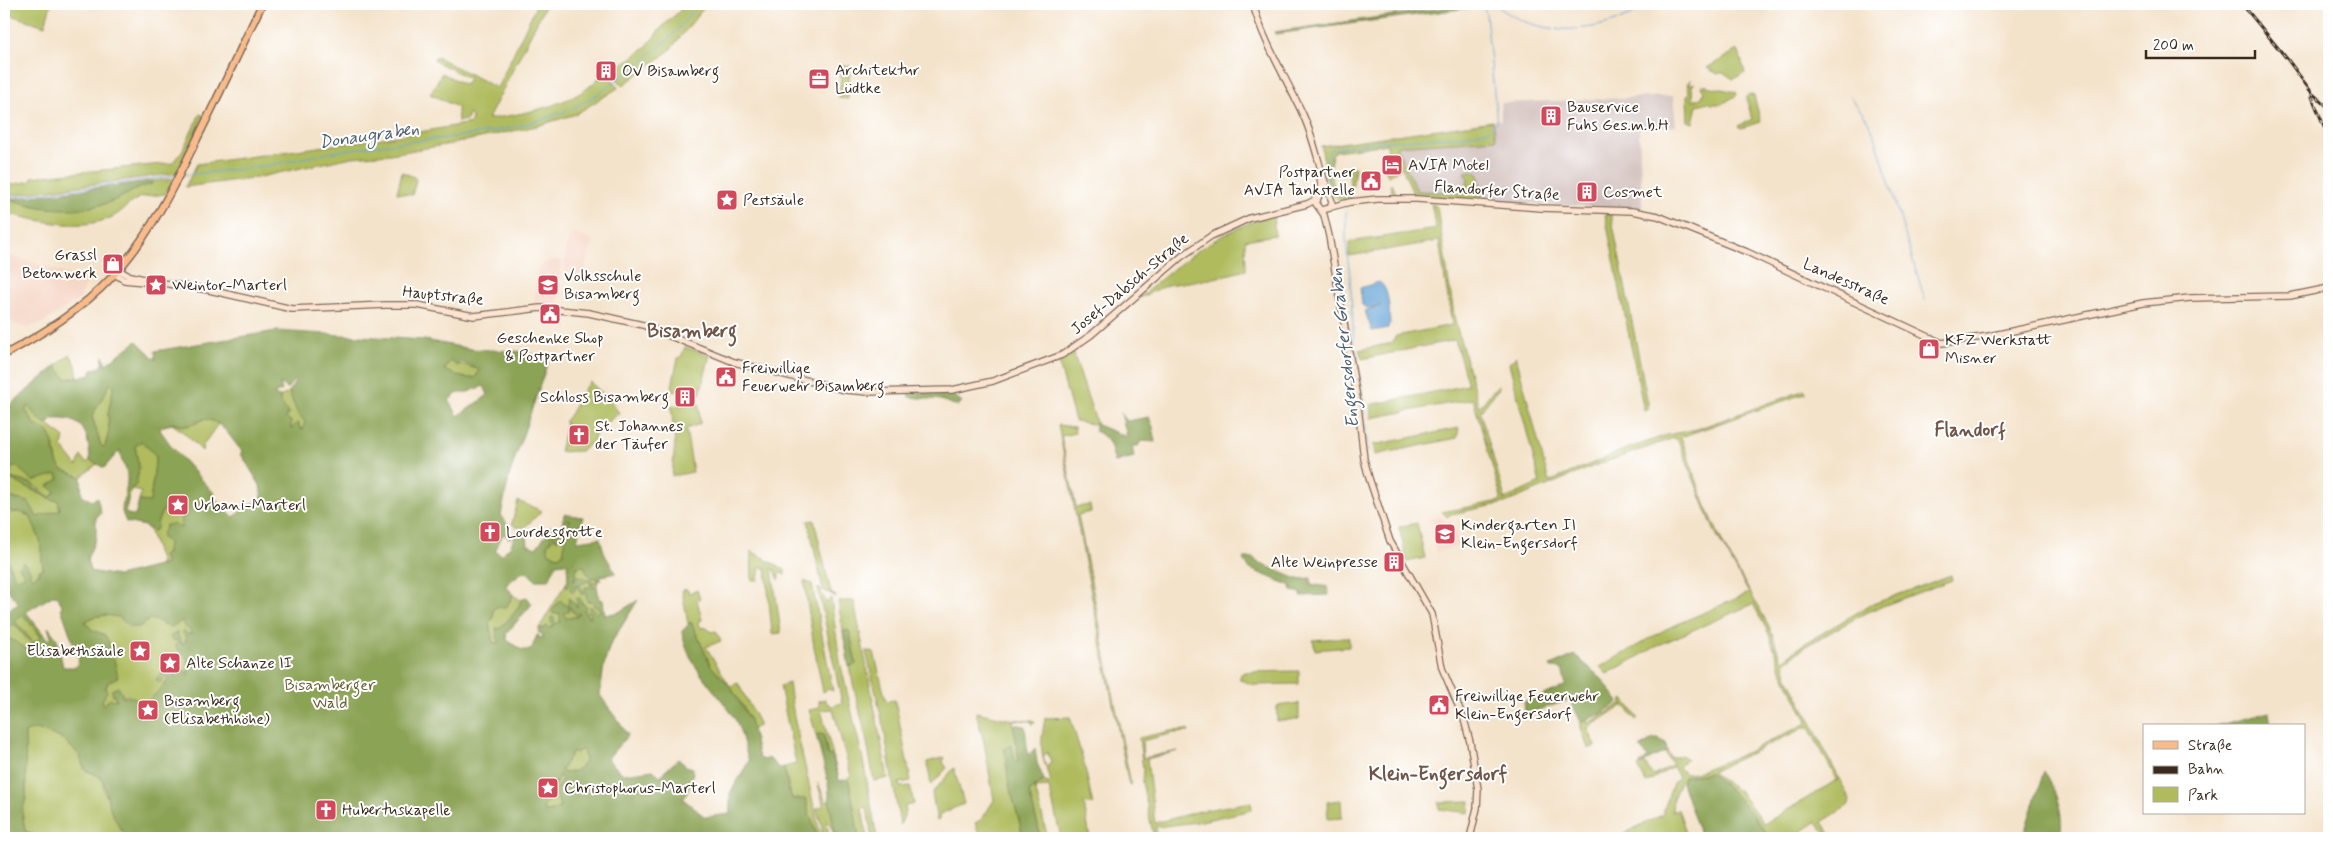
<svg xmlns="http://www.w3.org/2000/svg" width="2333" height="842" font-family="Mynerve,sans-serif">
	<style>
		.built { fill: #f5d3c1 }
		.industrial { fill: #d1c0bc }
		.green { fill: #afbb5d; stroke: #75723e; fill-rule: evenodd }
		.forest { fill: #8ba354; stroke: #636639; fill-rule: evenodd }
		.water { fill: #63a3d6; stroke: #4f667a }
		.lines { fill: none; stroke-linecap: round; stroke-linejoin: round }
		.stream { stroke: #63a3d6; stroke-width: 1 }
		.secondary-casing { stroke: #7c6b5b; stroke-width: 8 }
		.primary-casing { stroke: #7c6b5b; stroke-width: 9 }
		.secondary { stroke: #fde4d1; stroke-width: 5.5 }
		.primary { stroke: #fabb8b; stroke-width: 6 }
		.rail-casing { stroke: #3b2a1e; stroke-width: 3 }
		.rail { stroke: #fff; stroke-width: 1; stroke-dasharray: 4; stroke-linecap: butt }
		.labels { text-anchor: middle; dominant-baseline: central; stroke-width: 4; stroke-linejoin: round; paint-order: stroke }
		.poi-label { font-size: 16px; fill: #3b2a1e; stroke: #fff; text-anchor: start }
		.street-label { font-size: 16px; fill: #3b2a1e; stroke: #fff }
		.park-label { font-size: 16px; fill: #645d34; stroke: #fff }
		.water-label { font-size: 18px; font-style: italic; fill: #4d6071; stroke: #fff }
		.quarter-label { font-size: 19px; font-weight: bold; fill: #715548; stroke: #fff }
	</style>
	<rect width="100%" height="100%" fill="#fff"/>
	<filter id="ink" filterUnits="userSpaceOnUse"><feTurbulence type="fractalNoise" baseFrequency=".02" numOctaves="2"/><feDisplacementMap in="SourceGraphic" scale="10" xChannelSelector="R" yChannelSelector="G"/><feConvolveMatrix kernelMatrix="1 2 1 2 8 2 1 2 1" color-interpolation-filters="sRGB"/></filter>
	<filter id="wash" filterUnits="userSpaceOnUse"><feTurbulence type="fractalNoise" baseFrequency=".0096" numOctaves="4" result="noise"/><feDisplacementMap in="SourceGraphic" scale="20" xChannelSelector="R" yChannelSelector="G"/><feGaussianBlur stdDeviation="1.12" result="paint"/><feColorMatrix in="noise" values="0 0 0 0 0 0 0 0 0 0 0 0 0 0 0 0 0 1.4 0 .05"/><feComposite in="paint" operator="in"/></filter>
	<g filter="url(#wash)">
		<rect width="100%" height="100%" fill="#f4e3cb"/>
		<path class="built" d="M574,233L593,241L582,278L564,277L566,247L571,234Z
			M4,253L87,281L80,299L44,322L27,328L7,322L4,314Z
			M551,260L562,261L558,304L534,303L537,272L540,266Z
			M1440,516L1448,523L1465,544L1436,552L1432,537L1438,528L1433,523L1428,522L1429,519Z"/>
		<path class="industrial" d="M1673,96L1676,126L1639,129L1642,208L1509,203L1418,195L1396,146L1496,139L1493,121L1501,120V103Z"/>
		<path class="green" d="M4,4H51L45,26L4,13Z
			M537,4H546L488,119C523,114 583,104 603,72L611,77L618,88L576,114L537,126L451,144L390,154L352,157L260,177L185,187L197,164L397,136L471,123L472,116L468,114V119L458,122L457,107L430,94L442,73L465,85L469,78L433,60L437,57L497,88Z
			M687,4H707L669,51L622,86L613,71L646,47L661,28Z
			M1737,50L1739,52L1745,73L1733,79L1723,72L1718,74L1707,68Z
			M842,65L850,66L848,99L839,98Z
			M1691,79L1690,85L1695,83L1692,86L1693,101L1703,97L1702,95L1705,93L1701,87L1702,85L1736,92L1737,95L1722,104H1711L1709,102L1697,105L1693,123L1688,121L1687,96L1689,92L1687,84Z
			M1749,94L1754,96L1761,122L1741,128L1738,126L1752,119L1746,97Z
			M200,114L204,116L177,173L4,196V186L31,181L32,177L172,163L182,151Z
			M1493,121L1496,139L1396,146L1417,191L1467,193L1468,176L1465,175V172L1474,171L1479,175L1482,198L1478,201L1396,196L1392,192L1390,184H1392L1397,195L1414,196L1402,167L1388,176L1382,160L1388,154L1387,144L1335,151L1332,155L1330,165L1325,166L1321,146Z
			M1355,167L1351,199C1330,204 1329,187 1324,171L1331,170L1334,187L1341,193L1350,194L1349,168Z
			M402,172L414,177L416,180L412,195L397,193Z
			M174,179L165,194C158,195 149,196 142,197C130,200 122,214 110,218C79,231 43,221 12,215L8,216L4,221V200C16,199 29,206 41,207C57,209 75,208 91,206C114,204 130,189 152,184V181Z
			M1431,203L1437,207L1455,321L1479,407L1498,385L1499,388L1480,412L1505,498L1503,500L1540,483L1509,363L1516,356L1549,482L1621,451L1667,435L1697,429L1805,390L1806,393L1681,437L1705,504L1726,550L1769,626L1780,657L1783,660L1802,645L1870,605L1951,575L1952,580L1867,612L1806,646L1784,663L1787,675L1850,800L1849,805L1822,822L1833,838H1829L1816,822L1792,838H1770L1756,820L1709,773L1684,777L1682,783L1680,781L1673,799L1672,811L1678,809L1688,838H1614L1662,815L1673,783L1679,777L1673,767L1646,783L1638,767L1645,763L1653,776L1673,765L1665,753L1667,751L1671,758L1682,755L1687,759L1679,767L1685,774L1695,773L1741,755L1805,724L1807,721L1781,669L1768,632L1753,604L1661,644L1607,674L1600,667L1666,629L1749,593L1714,530L1678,440L1674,438L1597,465L1505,503L1451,514L1447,517L1442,512L1500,501L1501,497L1473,399L1371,418L1370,405L1468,385L1455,340L1362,359L1359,350L1392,343L1396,336L1452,325L1439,241L1349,256V242L1436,229ZM1808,726L1837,780L1764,824L1740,792L1711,772Z
			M1611,214L1649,409L1644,411L1605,215Z
			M1273,215L1275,235L1245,240L1246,270L1210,279L1167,285L1139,298C1182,261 1217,231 1273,215Z
			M685,347L710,355L700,394L671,391L678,358L681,357Z
			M1073,352L1097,425L1075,421L1058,360Z
			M70,354L76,365L78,377L66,379L56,366Z
			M450,361L480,370L475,378C464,378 455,376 444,371Z
			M590,382L610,400L619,413L597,430L593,442L580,451L560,452L566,423L564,422C576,410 577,394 590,382Z
			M110,384L114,385L108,414L109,431L105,447H101L92,416Z
			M289,392L305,422L303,429H300L299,423L291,430L286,418L287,414L280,400V397Z
			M699,404L700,424L686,429L693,472L672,476L675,443L671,406Z
			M28,407C40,419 50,427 64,437L62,447L77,466L81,456L86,463L90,460L97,464L81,477L61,469L57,462L54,445L35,425L25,409Z
			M204,419L213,420L218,424L203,445L202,451L182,431L172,424L164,426L159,431L158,427C168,420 175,426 185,426C192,426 198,422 204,419Z
			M1058,425L1074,427L1075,433L1061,436L1076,507L1090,505L1091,512L1078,515L1131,785H1129Z
			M1459,428L1457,438L1375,455L1373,445Z
			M142,441L156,455L150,503L139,501L141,492L131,489C143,478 137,460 135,445Z
			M17,466L57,474C60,483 57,491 50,497L31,483L10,479L53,500H58L60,511L37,517L29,503L4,496V489L6,491L7,488L4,486L9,482L11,468Z
			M518,501L542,511L525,527H515L512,523Z
			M4,502L30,515L40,540L43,569L33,578L30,576L17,579L12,574L9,562L4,554Z
			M173,504L186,507L181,519V528L168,542L167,554L163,555L166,564L158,567L161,563L148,527L153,531L162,512Z
			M570,519L564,554L558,556L549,553L547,543L551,541L550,535L552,532L554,535L557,534L555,528H559Z
			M814,520L831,593L837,597L823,590L808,521Z
			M1417,523L1425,558L1407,562L1399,527Z
			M751,551L785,570V575L779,572V580L774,569H772L781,633L772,634L766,568L760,567L758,580H752Z
			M584,566L587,574L598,578L597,587L594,586L586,591L587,601H592L601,611L598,613L594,610L591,617H588L582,602L577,607L569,598L568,605L572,612L580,613V616L565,618L558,603L556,608L560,613L561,622L550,628H539L565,585L568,586L574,575L575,590L576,585L582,595L578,585L588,581L592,585L591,580L578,577L576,574L577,567Z
			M804,581L812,584L833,691L828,689L823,692L814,647Z
			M818,588L822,591L821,593L827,603L831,598L840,662L863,760L877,838H872L867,807L862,808L867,838H859L851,790L847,779L851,776L833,709L821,710L839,779L832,755L828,757L824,735H816L809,710L819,708V701L825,699L827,703L832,706L842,703Z
			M687,589L689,593L697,590L700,599L697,600L702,620L698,622L701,628L705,627L712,632L716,631L721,641L706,647L730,686L738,683L760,725L751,730L750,720L744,708L730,686L711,666L691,622L688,624L682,590Z
			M513,595L521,600L519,607L499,629L497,628L498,644L493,643L488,622L493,619V610L495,607C505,609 510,603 513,595Z
			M838,601H854L888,778L874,781L866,737L849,667L856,664L850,633L848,630L843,632Z
			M23,614L41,637L33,643L15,621Z
			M106,615L119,617L139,627L150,618L162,622L184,619L192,634L185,635L186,641L181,644V640L175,632L178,639L176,645L188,660L189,676L182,669L160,675L169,677L151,704V712L149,715L128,695L122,697L121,695L112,694L117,700L109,699L107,705H104L102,700L109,680L105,635L92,630L85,622L93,617Z
			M14,624L31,643L29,651L7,637L4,631Z
			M1349,637V647L1315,650L1313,640Z
			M866,651L874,652L886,701L895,700L911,781L899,783L900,787L910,786L914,804L905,806L906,811L900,825L884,729Z
			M1299,671V684L1254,685L1240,680V675L1244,672Z
			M789,683L794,717L821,838H818L809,813L806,799H792L784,767L796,764L780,686Z
			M1624,699L1638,718L1636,720L1624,705L1588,728L1595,746L1588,749L1581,728V722L1587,721L1588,724L1622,703L1621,701Z
			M1299,703V719L1277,721V706Z
			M976,712L1008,719L1034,721L1035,723L1032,724V721L1013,720L1019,760L1015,761L1007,757L1006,765L1023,838H981L975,823L982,819L994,800L984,742Z
			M1070,717L1084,763L1093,805L1084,803L1090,838H1061L1049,787L1035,788L1048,838H1041L1029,792L1044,781L1048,783L1051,781L1046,769L1051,761L1047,752L1043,757L1046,767C1039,750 1042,736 1045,718Z
			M37,729L63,739L75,749L80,756L85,770L99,776L103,781L104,791L120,828L129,838H41L25,831L22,812L26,798L25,731Z
			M1188,730L1189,732L1174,733L1142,741L1143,758L1178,751L1147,759L1155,823L1200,811L1251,802L1252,810L1197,822L1156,827V838H1154L1142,782L1143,769L1139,738L1170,731Z
			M583,748L586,761C580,770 574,772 564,773L561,771L572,751L578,752Z
			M945,757L943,762L947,768L931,785L927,762Z
			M954,768L964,804L940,814L939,820L937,821L932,793Z
			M559,775L562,779L556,791L560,807L554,811L544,812L543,809L550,797Z
			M818,783L826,802L830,800L836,838H834L831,824L826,821L830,838L823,836L827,835L822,834V826L816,808L822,807L823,804Z
			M1341,800L1342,818L1328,819L1327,802Z
			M1470,801L1469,813L1439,809V802Z"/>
		<path class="forest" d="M1465,5L1468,8L1275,34L1274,32Z
			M152,181V184C134,188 128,195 113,201C83,213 41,211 11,199Z
			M276,331L425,340L471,349L527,352L548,362L510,473L501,515L506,522L510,539L503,534L495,551L502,555L511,545L516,532L527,535L528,545L536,548L546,535L549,526L559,531L558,539H554V533L550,534L552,537L551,541L547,544L549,553L558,556L563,554L568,524L571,520H566L562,525L564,514L583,517L577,541L600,538L605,555L616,573L601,576V580L596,583L598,578H591L584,566L577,567L576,574L578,577L590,579L595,584L590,585L591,583L588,581L579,585L584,591L583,595L576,585L574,592L571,591L570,588L576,578L575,576L573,581L568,586L565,585L568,580L567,563L556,564L549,580H535L527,572L521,573L506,585L513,595L506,608L495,607L493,610V619L489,622L493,643H498L496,628L499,629C508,621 518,612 521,600L527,597L532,604L506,634L507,640L522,650H531L537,635H539L538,638L543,637L542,634L538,632L539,628L544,629L546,626L550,628L554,625L551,623V617L554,618L555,624L560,622V613L553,614L552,611L560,600L569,608L568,612L563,613L566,618L577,617L580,613L576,615L568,605L569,598L577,607V598H580L582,604L587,606L584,610L588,617H591V613L589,612L590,606L598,613L600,611L598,607L594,606L592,601H587L585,587H597L600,600H603L605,615L619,612L638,600L610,645L604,665L600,695L628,735L607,759L623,774L653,770L660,776L678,759L686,766L693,768L692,783L683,799L705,817L730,814V793L749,761C744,747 741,729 734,717C716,690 686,665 682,631L691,622L711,666L730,686L750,720L759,758L764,760L769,758L779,768L784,767L788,789L787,790H789L792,799H806L809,813L818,838H129L120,828L111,811L103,781L99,776L85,770L80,756L63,739L37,729L25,732L26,798L22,812L25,831L39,838H4V609H9L19,604L4,585V554C9,562 10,572 17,579L25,576L19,566L23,562L30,570V576L33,578L39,574V570L43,569L40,540L30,516L19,512L11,513L10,505L4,502V496L29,502L37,517L60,510L58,500H53L10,479L4,486L8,488L6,491L4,489V461L7,459L4,457V410L56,366L66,379L90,375L92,369L102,367L103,356L106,364L137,341L156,360L155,351ZM450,361L458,366L461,362L480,370L475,378H464L444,370ZM294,380L295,382L289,392L297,412L305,422L303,429H300L298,422L291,429V421L286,418V414L289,415L280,401V397L276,396L275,393L282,391L280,383L287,389ZM110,384L114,385L108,414L109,431L105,447L101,446L92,416ZM484,386L488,395L458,416L449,400L458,393H465ZM28,407L42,422L49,424L52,419C85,417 88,433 90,460L104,468L120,450C119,460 126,465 127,475C128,489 122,501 122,511C122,514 125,519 126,522L144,526L153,531L157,529C157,520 162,504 174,504C178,504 183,506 186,507L181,519V528L172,524L166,525L161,537L168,542L167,554L163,555L166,564L118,576L90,571L87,559L96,538V518L101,513L97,497L92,501L82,496L81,477L61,469L57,462L51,436L48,431L35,425L25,409ZM204,419C224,421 230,439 243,452L241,454L260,485L262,500L245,507L234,517L214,497V493L172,447L158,427L173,423C185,428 192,425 204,419ZM142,441L156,456L150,502L139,501L135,516L125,513L131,489L136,485L139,468L135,446ZM16,466L33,481L57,474L59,479L48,486L56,492L50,497L36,489L31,483L10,478L11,468ZM54,595L57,596L62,605L61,608L79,660L76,667H63L57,639L48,627L51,638L49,641L26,612ZM23,615L41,636L34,643L15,621ZM106,615L119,617L130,627H139L150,619L162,622V625L171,627L184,620L183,626L188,628L192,634H187L184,630L182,632L186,637V641L184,644H181L177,632L170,637L173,641L177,639L176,647L188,660L189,675L186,671C176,668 161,670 156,680L159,683L167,676L169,677L166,684L147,702L152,706L151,712L149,715L146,713L149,711L148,709L143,711V706L138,705L134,697H122V693L118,687L111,690L117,700L109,699L104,705L102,701L107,691L105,689L108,682L118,677L111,646L105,635L92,630L85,622L93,617ZM14,624L31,643L29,650L7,637L4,631ZM583,749L585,761C580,770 574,772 564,773L561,771L572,752L575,753ZM559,775L562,779L556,791L560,807L554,811L544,812L543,809L550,797Z
			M908,392L952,394L962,402L957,406L941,400L909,397Z
			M1121,413L1127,421L1149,417L1153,427L1155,442L1141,441L1138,446H1132L1134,457L1115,462C1110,446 1111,439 1095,431V424L1127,437Z
			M1244,558H1254L1257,562L1297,579L1311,578V584L1328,587L1329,595L1301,596V593L1292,591L1291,586L1250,569L1243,560Z
			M848,630L850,633L856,664L849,667L843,632Z
			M1575,655L1602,679L1619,702L1599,715L1581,722L1570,700L1525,714L1524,702L1533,700L1566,685L1562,669L1551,668L1550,666Z
			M2269,712L2271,726H2216Z
			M1013,724L1025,726L1028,756L1035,748L1037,763L1044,780L1029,792L1041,838H1023C1020,818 1012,800 1008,780C1007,770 1008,760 1004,749L1012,745L1015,761L1019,760Z
			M821,734L824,735L828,756L832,755L839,781L847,779L849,781L859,838H836L830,807L828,782L816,735Z
			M1653,739H1658L1666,743L1667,751L1639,765L1648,757L1640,748Z
			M2044,771C2056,791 2065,815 2060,838H2026L2025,830Z
			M1709,773C1735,791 1752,813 1770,838H1701L1682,783L1684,777Z"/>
		<path class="water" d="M1379,282C1390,288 1389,312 1390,324L1388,328L1372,331L1365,311L1381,305L1368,308L1362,305L1360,288Z"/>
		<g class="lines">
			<path class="stream" d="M1495,4C1540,42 1605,33 1652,4
				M1851,97L1868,121L1875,136L1925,300
				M182,175C207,172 232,171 257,167C289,162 319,154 351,149C425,137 516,139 584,102C598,95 612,84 624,74C656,51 675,37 697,4
				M4,198L176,176
				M1348,198C1345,194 1343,197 1338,194C1325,186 1324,161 1331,149L1374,142L1465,136L1489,130L1497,122L1486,14L1483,4
				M1346,212V245L1350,276L1354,344L1362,387L1368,452"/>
		</g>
	</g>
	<g filter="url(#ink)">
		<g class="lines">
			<g class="secondary-casing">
				<path id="secondary" d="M1253,4C1264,44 1287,79 1304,117C1316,144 1320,174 1332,201L1330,208L1321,210
					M1320,171L1321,189L1316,204L1324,215L1329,236L1357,398L1364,459L1369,478L1390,541L1432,614L1442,668L1464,719L1470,742L1478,789L1477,808L1470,838
					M1331,207L1350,202L1378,199H1417L1541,208L1632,211L1658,216L1747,252L1942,343L1989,336L2143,303L2190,298L2290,296L2329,288
					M119,270L127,275L156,282L209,290L292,309L386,305H417L474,316L540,308L589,313L643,325L734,362L845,390L868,392L952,390L993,381L1062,355L1091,335L1181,257L1211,236L1250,218L1307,204L1317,199
					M115,274L124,280L144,282"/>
			</g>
			<g class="primary-casing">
				<path id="primary" d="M4,355C42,334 81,310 111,278C149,238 174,186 198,137C220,93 241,48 262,4"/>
			</g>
			<use href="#secondary" class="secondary"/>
			<use href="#primary" class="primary"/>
			<g class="rail-casing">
				<path id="rail" d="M2242,4L2288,60L2312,93L2329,108
					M2312,97L2329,138"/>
			</g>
			<use href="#rail" class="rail"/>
		</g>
	</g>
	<defs>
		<g id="building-square" transform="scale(1.125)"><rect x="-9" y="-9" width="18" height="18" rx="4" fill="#d1495b" stroke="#fff"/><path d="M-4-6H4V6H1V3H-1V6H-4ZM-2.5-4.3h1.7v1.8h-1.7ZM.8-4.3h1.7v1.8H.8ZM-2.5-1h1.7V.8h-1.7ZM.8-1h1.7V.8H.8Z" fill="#fff"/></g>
		<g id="office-square" transform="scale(1.125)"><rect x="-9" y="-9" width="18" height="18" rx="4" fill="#d1495b" stroke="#fff"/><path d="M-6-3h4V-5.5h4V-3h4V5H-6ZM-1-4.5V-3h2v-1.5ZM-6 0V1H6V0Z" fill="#fff"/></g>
		<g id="hotel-square" transform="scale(1.125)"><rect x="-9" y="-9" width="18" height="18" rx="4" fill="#d1495b" stroke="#fff"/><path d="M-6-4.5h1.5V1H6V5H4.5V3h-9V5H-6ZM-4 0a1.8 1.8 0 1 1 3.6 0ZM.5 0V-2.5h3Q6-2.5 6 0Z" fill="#fff"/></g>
		<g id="civic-square" transform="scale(1.125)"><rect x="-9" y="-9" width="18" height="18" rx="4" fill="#d1495b" stroke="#fff"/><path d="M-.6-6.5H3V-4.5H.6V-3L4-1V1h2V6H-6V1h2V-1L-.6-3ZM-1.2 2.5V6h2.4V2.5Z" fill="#fff"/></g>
		<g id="sight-square" transform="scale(1.125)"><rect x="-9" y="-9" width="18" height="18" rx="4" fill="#d1495b" stroke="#fff"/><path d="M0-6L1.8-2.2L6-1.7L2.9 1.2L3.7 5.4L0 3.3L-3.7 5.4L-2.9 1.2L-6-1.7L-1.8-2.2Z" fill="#fff"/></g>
		<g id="shop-square" transform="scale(1.125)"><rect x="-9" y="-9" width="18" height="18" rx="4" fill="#d1495b" stroke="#fff"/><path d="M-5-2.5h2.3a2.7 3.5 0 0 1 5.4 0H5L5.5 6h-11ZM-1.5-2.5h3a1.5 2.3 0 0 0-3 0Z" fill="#fff"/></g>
		<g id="school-square" transform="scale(1.125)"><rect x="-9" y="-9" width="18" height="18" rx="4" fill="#d1495b" stroke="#fff"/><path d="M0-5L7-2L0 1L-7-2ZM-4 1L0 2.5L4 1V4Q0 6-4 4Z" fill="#fff"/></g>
		<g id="church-square" transform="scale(1.125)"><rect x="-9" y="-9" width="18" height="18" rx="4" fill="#d1495b" stroke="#fff"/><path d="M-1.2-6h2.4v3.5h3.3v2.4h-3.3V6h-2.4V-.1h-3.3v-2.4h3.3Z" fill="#fff"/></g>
	</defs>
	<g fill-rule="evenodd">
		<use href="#building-square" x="606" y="71"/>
		<use href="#office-square" x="819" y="79"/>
		<use href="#building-square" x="1551" y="116"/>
		<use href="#hotel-square" x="1392" y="165"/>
		<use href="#civic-square" x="1371" y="181"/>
		<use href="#building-square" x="1587" y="192"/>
		<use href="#sight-square" x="727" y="200"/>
		<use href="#shop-square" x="113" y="264"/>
		<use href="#sight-square" x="156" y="285"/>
		<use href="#school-square" x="548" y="285"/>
		<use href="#civic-square" x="550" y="314"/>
		<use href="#shop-square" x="1929" y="349"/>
		<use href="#civic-square" x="726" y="377"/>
		<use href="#building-square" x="685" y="397"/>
		<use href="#church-square" x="579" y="435"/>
		<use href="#sight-square" x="178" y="505"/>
		<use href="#church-square" x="490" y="532"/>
		<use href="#school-square" x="1445" y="534"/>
		<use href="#building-square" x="1394" y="562"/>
		<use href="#sight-square" x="140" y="651"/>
		<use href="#sight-square" x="170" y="663"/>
		<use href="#civic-square" x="1439" y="705"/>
		<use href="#sight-square" x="148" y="710"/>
		<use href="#sight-square" x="548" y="788"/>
		<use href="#church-square" x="326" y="810"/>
	</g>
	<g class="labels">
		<g class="poi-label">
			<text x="835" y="70">Architektur<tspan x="835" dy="18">Lüdtke</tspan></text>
			<text x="622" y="71">OV Bisamberg</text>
			<text x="1567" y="107">Bauservice<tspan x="1567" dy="18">Fuhs Ges.m.b.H</tspan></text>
			<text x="1408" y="165">AVIA Motel</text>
			<text x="1355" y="172" text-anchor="end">Postpartner<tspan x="1355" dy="18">AVIA Tankstelle</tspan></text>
			<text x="1603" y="192">Cosmet</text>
			<text x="743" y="200">Pestsäule</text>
			<text x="97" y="255" text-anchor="end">Grassl<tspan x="97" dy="18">Betonwerk</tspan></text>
			<text x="564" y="276">Volksschule<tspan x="564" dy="18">Bisamberg</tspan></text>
			<text x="172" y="285">Weintor-Marterl</text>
			<text x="550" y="338" text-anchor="middle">Geschenke Shop<tspan x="550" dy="18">&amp; Postpartner</tspan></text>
			<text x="1945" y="340">KFZ Werkstatt<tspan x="1945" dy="18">Misner</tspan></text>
			<text x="742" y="368">Freiwillige<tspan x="742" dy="18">Feuerwehr Bisamberg</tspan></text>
			<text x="669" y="397" text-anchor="end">Schloss Bisamberg</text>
			<text x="595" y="426">St. Johannes<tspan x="595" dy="18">der Täufer</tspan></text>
			<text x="194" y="505">Urbani-Marterl</text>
			<text x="1461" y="525">Kindergarten II<tspan x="1461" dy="18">Klein-Engersdorf</tspan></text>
			<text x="506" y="532">Lourdesgrotte</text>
			<text x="1378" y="562" text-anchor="end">Alte Weinpresse</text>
			<text x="124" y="651" text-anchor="end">Elisabethsäule</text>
			<text x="186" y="663">Alte Schanze II</text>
			<text x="1455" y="696">Freiwillige Feuerwehr<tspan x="1455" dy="18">Klein-Engersdorf</tspan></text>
			<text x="164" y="701">Bisamberg<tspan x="164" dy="18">(Elisabethhöhe)</tspan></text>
			<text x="564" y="788">Christophorus-Marterl</text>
			<text x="342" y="810">Hubertuskapelle</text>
		</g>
		<g class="street-label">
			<text transform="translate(1497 191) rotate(4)">Flandorfer Straße</text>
			<text transform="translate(1846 282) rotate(24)">Landesstraße</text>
			<text transform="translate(1130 284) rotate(-40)">Josef-Dabsch-Straße</text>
			<text transform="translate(443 296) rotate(6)">Hauptstraße</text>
		</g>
		<g class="park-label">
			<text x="330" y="685">Bisamberger<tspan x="330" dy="18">Wald</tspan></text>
		</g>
		<g class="water-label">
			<text transform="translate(369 136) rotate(-8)">Donaugraben</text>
			<text transform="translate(1345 348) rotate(-96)">Engersdorfer Graben</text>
		</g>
		<g class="quarter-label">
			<text x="692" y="331">Bisamberg</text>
			<text x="1970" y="430">Flandorf</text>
			<text x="1438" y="774">Klein-Engersdorf</text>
		</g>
	</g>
	<rect width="2333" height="842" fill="none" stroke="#fff" stroke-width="20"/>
	<rect x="2143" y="724" width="162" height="90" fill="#ffffff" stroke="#b1aaa5"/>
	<rect x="2153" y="741" width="25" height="8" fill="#fabb8b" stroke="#b1aaa5"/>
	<text x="2188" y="750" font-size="15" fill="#3b2a1e">Straße</text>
	<rect x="2153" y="766" width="25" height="8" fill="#3b2a1e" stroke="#b1aaa5"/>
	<text x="2188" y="774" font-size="15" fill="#3b2a1e">Bahn</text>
	<rect x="2153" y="787" width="25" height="15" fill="#afbb5d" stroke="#b1aaa5"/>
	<text x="2188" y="800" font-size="15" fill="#3b2a1e">Park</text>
	<path d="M2146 50v8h109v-8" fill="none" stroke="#3b2a1e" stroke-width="2.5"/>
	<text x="2153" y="50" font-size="15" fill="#3b2a1e" stroke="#ffffff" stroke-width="4" paint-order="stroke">200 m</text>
</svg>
